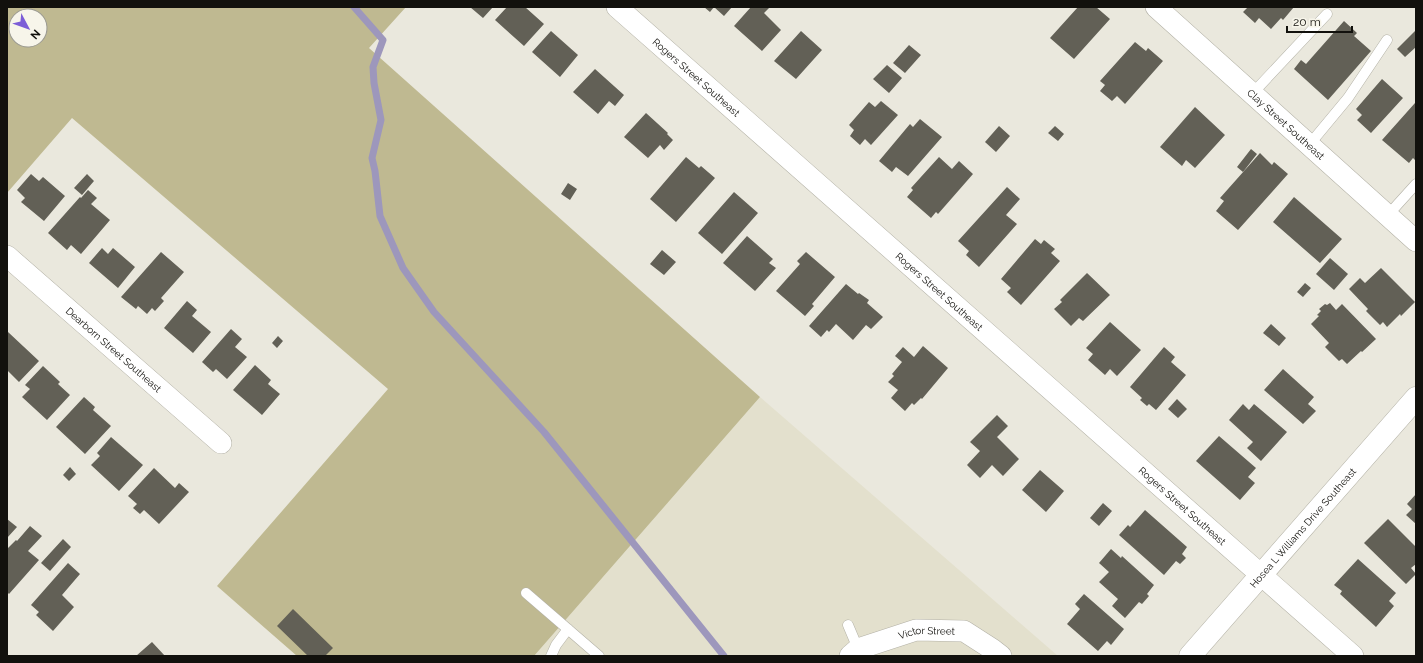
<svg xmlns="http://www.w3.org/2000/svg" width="1423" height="663" font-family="Raleway,sans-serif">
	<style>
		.built { fill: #e3e0cd }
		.forest { fill: #bfb991; fill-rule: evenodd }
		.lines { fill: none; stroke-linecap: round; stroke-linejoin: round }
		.stream { stroke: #9d97bc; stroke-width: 7 }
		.building { fill: #626056 }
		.lane-casing { stroke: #b3b1a6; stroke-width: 11 }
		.street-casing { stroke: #b3b1a6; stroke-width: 22 }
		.secondary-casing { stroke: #b3b1a6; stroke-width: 23 }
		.lane { stroke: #fff; stroke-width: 10 }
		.street { stroke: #fff; stroke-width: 21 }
		.secondary { stroke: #fff; stroke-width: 22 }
		.labels { text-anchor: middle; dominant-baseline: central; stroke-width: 4; stroke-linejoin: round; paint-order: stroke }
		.street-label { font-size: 10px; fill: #12110d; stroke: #f7f5ea }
	</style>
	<rect width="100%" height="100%" fill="#eae8dd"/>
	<path class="built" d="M760,397L1058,656H534Z"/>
	<path class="forest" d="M7,7H406L369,48L760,397L534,656H297L217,586L388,389L72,118L7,193ZM16,16H40V40H16Z"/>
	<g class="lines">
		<path class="stream" d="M354,7L383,40L373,67L374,83L381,120L372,158L375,171L380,216L403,268L434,312L544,432L724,656"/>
	</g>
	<path class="building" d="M470,7H493L483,18Z
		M507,7H525L544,24L524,46L495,20Z
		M704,7H732L724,16L714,7L710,12Z
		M751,7H770L764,13L781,30L762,51L734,26Z
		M1078,7H1096L1110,19L1074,59L1050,38Z
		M1248,7H1294L1283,20L1281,18L1271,29L1259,18L1255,23L1243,12Z
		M1344,21L1357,33L1354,36L1371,51L1328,100L1294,69L1301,60L1306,64Z
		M1416,30V47L1405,57L1397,49Z
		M551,31L578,55L560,77L532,52Z
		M801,31L822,50L796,79L774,61Z
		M1135,42L1146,51L1148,48L1163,61L1125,104L1117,96L1112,101L1100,91L1105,85L1100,81Z
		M909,45L921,55L905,73L893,63Z
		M887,65L902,78L889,93L873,79Z
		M595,69L624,95L615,106L609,101L598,114L573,92Z
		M1382,79L1403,98L1371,133L1357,120L1362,115L1356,109Z
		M881,101L898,115L871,145L865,139L860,145L850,136L854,130L849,125L869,102L875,107Z
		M1415,103L1416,104V161L1413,158L1409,163L1382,140Z
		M1195,107L1225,135L1195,168L1186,160L1182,166L1160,147Z
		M646,113L668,133L667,134L673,140L664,150L660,145L648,158L624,137Z
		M920,119L942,137L908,176L896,167L892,172L879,161L910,124L913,127Z
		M999,126L1010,136L996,152L985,142Z
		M1055,126L1064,134L1058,141L1048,133Z
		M1251,149L1257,154L1243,172L1237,167Z
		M1260,153L1272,165L1274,162L1288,174L1238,230L1216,211L1224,201L1220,198Z
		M686,157L699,168L701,166L715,178L676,222L650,199Z
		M939,157L952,169L959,161L973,174L938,214L936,212L931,218L907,197L913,190L911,188Z
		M31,174L39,181L43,177L65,196L44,221L21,202L25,198L17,190Z
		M87,174L94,181L82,195L74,188Z
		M568,183L577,189L570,200L561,194Z
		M1007,187L1020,199L1006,215L1017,224L979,267L966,255L969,251L958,241Z
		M88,190L97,198L91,204L110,220L81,254L71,245L67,250L48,233L80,197L81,198Z
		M734,192L758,213L722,254L698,233Z
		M1294,197L1342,239L1320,263L1273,222Z
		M747,236L773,259L769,263L776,268L755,291L723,263Z
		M1035,239L1041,244L1044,240L1055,249L1051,253L1060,261L1021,305L1007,292L1011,288L1001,279Z
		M102,248L108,254L113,248L135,267L118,288L89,263Z
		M662,250L676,262L664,275L650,264Z
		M161,252L184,272L161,298L164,301L155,311L152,308L147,314L138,306L136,309L121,297Z
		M806,252L835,277L812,304L814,306L805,316L776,291L800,264L797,261Z
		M1330,258L1348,274L1334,290L1316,274Z
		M1381,268L1415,302L1401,316L1400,314L1387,327L1383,322L1380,325L1366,311L1368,309L1349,289L1360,278L1365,283Z
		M1087,273L1110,295L1083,321L1079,318L1071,326L1054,309L1062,302L1060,300Z
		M1305,283L1311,288L1303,297L1297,292Z
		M846,284L858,294L859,293L869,300L867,303L883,317L871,329L866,325L853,340L836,324L829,332L827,330L821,337L809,326Z
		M187,301L197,310L192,316L211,332L193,353L164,328Z
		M1330,303L1336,310L1342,304L1376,339L1362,352L1361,351L1347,364L1342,359L1339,361L1325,347L1329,343L1311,324L1319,316L1317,315L1321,311L1319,309L1325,304L1327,305Z
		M1110,322L1141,350L1117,376L1110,369L1105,375L1088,360L1093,354L1086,348Z
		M1271,324L1286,338L1279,346L1263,333Z
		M231,329L242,339L235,347L247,357L227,379L216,369L213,372L202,362Z
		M8,332L39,361L19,382L7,370Z
		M278,336L283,341L277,348L272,343Z
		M923,346L948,368L922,399L921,398L914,405L912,403L905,411L891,398L898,390L888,382L894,376L892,374L902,362L895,356L903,347L914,357Z
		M1164,347L1175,357L1171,362L1186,375L1156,410L1149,404L1147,406L1140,400L1142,398L1130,387Z
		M255,365L271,380L268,384L280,394L262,415L233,390Z
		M43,366L60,382L58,384L70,395L47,420L22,397L30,389L25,385Z
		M1283,369L1314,397L1308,404L1316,411L1303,424L1264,390Z
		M84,397L95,407L93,410L111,426L85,454L56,427Z
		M1177,399L1187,409L1178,418L1168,409Z
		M1243,404L1249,410L1254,404L1287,432L1261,461L1247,448L1253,442L1229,420Z
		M997,415L1008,426L997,437L1019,459L1003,476L992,465L980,478L967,465L980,451L970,442Z
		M1219,436L1256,468L1248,477L1255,483L1240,500L1196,461Z
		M111,437L143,465L119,491L91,465L100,456L97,453Z
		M70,467L76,474L69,481L63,475Z
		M154,468L175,488L179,483L189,492L159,524L144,510L140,514L133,508L137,504L128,496Z
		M1040,470L1064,491L1046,512L1022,490Z
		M1416,494V524L1406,515L1412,509L1407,504Z
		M1103,503L1112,511L1099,526L1090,518Z
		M1145,510L1187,547L1182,554L1186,558L1180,564L1176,561L1164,575L1119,535L1128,525L1130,527Z
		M7,519L17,527L7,538Z
		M1388,519L1416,547V564L1411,568L1416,574L1406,584L1364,543Z
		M30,526L42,536L28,551L39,560L9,594L7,592V549L16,540L17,541Z
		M63,539L71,547L50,571L41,563Z
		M1111,549L1121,558L1122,556L1154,585L1147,594L1149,596L1142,604L1139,602L1125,618L1112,606L1118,599L1099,582L1109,572L1099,563Z
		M1358,559L1396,593L1389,601L1394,606L1376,627L1340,594L1342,591L1334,585Z
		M68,563L80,574L62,595L74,607L53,631L36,615L39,612L31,605Z
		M1084,594L1124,629L1111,645L1107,641L1098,651L1067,624L1080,609L1075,604Z
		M293,609L333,648L325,656H308L277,626Z
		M152,642L165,656H136Z"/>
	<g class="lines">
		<g class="lane-casing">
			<path id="lane" d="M1252,94L1327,14
				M1309,145L1348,98L1387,40
				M1388,215L1416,184
				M526,593L599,656
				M848,625L859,651
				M551,656L556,645L568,629"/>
		</g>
		<g class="street-casing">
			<g id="street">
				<path id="s1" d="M617,7L1353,656"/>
				<path id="s2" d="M1156,7L1416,241"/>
				<path id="s3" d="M7,256L221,443"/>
				<path id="s4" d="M850,656L858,649L916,630L964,631L992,649L1001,656"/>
			</g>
		</g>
		<g class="secondary-casing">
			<g id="secondary">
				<path id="s5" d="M1190,656L1416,398"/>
			</g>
		</g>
		<use href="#lane" class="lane"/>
		<use href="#street" class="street"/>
		<use href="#secondary" class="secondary"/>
	</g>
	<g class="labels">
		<g class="street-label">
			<text stroke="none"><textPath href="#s1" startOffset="106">Rogers Street Southeast</textPath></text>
			<text stroke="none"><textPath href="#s2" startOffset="175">Clay Street Southeast</textPath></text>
			<text stroke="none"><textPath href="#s1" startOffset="430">Rogers Street Southeast</textPath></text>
			<text stroke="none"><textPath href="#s3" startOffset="142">Dearborn Street Southeast</textPath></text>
			<text stroke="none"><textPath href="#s1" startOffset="754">Rogers Street Southeast</textPath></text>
			<text stroke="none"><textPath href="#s5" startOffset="171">Hosea L Williams Drive Southeast</textPath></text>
			<text stroke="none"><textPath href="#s4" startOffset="82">Victor Street</textPath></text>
		</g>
	</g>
	<rect width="1423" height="663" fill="none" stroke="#12110d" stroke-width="16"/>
	<g transform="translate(28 28) rotate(131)"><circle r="19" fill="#f7f5ea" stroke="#9b9a92"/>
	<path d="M0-3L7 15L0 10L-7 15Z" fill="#7c5dd7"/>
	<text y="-6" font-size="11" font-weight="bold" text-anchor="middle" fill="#12110d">N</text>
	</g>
	<path d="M1287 26v6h65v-6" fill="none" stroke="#12110d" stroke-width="2"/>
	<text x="1293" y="26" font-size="12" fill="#12110d" stroke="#f7f5ea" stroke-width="3" paint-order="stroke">20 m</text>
</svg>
